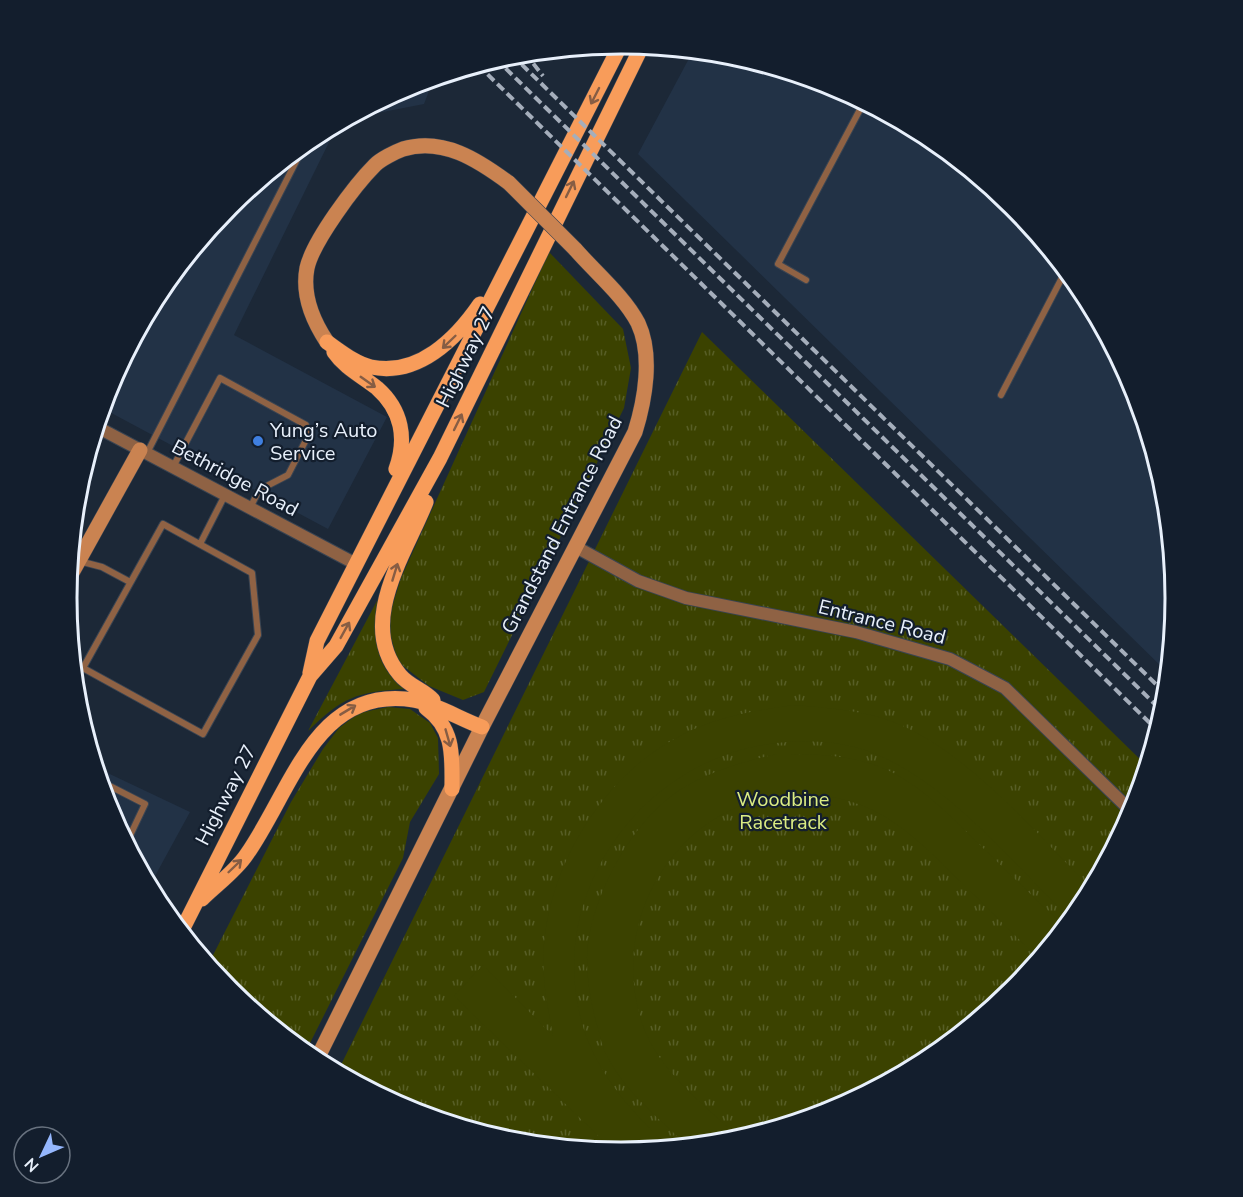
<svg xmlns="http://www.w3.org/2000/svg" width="1243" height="1197" font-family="'Nunito Sans',sans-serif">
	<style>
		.built { fill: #223246 }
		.grass { fill: url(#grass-tufts) }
		.pitch { fill: #3b4200 }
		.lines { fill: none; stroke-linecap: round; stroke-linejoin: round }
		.lane-casing { stroke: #394452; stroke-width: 8 }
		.street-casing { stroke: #394452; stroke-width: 14 }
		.secondary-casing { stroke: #394452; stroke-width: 16 }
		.primary-casing { stroke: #394452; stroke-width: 16 }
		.lane { stroke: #8f6244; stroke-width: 6 }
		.street { stroke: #8f6244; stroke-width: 12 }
		.secondary { stroke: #ca8351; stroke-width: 15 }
		.primary { stroke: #f89c5a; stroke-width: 15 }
		.rail { stroke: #a5aebb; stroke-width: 4; stroke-dasharray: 9 4.5; stroke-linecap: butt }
		.secondary-bridge-casing { stroke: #394452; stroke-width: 16; stroke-linecap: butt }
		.secondary-bridge { stroke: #ca8351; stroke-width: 15 }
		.oneway { stroke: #865d44 }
		.shop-dot { fill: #3f7fe0; stroke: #131e2d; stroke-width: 2 }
		.labels { text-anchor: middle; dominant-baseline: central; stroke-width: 4.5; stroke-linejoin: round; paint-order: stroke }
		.street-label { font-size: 20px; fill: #e8f0fb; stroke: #131e2d }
		.poi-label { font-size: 20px; fill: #e8f0fb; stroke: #131e2d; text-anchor: start }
		.park-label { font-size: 20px; fill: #dbec83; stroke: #131e2d }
		.rim { fill: none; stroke: #e8f0fb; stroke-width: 3 }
	</style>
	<defs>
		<pattern id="grass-tufts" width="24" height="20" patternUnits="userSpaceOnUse" patternTransform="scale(1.5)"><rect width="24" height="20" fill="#3b4200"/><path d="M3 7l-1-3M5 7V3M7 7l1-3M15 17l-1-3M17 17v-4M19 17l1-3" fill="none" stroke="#575e26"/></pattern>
	</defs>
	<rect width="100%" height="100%" fill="#1c2837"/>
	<path class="built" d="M693,51L730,54L834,86L930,137L1014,206L1083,290L1134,386L1166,491L1176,599L1169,674L638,154Z
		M434,78L424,104L347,119L409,86Z
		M338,124L234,335L387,417L328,529L102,408L109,386L160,290L229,206L313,137Z
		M95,767L190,812L149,887L109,811Z"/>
	<path class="grass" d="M549,252L623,329L631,368L624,408L484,692L463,700L429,686L398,662L387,623L401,578Z
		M702,332L1148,767L1134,811L1083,907L1014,991L930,1060L834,1111L729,1143L621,1153L513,1143L409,1111L337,1073Z
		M379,597C375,635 371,664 405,689C356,692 343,697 308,731Z
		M388,707L410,709L430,723L438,738L439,774L410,822L403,858L305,1053L229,991L208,965L291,802L323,749L339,728L359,713Z"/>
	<path class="pitch" d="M793,705C819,707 845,709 871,715C954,734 1032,830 1092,889L1072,921C1014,864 951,786 876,754C842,740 804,739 769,744C636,763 541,902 585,1033C602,1081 635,1114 670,1149L616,1153L454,996L483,965L553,1036C550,1017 545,997 544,977C537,884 596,779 680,736C716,717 753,711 793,705Z
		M777,754C809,754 841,754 872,764C917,779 950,816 984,849C1011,875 1038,902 1066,928L1040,960C1014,934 988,909 962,883C930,852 900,819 858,804C721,756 599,889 642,1023C657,1071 706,1105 741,1140L689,1147C660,1119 625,1092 607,1056C602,1047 600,1035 597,1025C591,1003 587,981 587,958C589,899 632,819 683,788C712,771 744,761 777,754Z"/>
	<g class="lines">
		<g class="lane-casing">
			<path id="lane" d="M401,90L406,88
				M806,280L778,264L864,102
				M1001,395L1066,270
				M147,453L305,144
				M173,467L220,378L306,425L308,436L288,475L259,490L250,508
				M163,524L252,573L258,635L203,734L83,668Z
				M200,544L225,495
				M79,561L102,567L130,582
				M100,781L145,804L126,844"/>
		</g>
		<g class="street-casing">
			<path id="street" d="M97,427L356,564
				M576,547L638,581L686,598L856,632L950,659L1005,688L1133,813"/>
		</g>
		<g class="secondary-casing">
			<path id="secondary" d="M327,342C313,321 302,294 307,268C313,241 355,185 375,165C381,159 395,152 403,149C443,137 478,160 509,183
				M69,578L140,450
				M316,1061L482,727L635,432C645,400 653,355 638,323C624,296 595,272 575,249"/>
		</g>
		<g class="primary-casing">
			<path id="primary" d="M327,342C340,351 356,364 371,367C418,377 456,339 480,304
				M334,352C345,368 362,376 377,388C402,410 407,439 396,469
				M426,502C406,553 356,623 400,675C409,686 424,690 433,700
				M310,673L317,641L621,44
				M426,708C455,729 452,757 452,789
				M202,899C216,885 236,871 247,854C292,790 316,684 414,700C436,704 460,719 482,727
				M181,932L310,676L336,646L440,458L642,46"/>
		</g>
		<use href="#lane" class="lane"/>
		<use href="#street" class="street"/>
		<use href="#secondary" class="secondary"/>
		<use href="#primary" class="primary"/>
		<path class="rail" d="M525,53L543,76
			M512,55L1167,695
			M496,59L1164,713
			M478,65L1158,731"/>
		<g class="secondary-bridge-casing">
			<path id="secondary-bridge" d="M509,183L575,249"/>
		</g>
		<use href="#secondary-bridge" class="secondary-bridge"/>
	</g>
	<defs><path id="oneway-shaft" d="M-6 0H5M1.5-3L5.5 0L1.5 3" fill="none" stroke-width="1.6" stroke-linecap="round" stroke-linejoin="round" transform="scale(1.5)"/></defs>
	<g class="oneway">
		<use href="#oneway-shaft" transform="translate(595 96) rotate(117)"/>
		<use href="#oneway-shaft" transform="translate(570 189) rotate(-64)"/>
		<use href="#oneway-shaft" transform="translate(449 342) rotate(136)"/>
		<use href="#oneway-shaft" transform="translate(368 382) rotate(35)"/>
		<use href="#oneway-shaft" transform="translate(458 422) rotate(-64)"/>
		<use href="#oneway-shaft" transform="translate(395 572) rotate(-73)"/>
		<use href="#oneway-shaft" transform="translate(345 630) rotate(-61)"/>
		<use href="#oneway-shaft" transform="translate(348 710) rotate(-31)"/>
		<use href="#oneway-shaft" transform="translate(448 738) rotate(74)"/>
		<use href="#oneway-shaft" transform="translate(235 866) rotate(-44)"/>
	</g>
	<circle class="shop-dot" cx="258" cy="441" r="6"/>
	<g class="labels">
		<g class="street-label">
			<text transform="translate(466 357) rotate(-64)">Highway 27</text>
			<text transform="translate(235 478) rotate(28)">Bethridge Road</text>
			<text transform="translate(562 525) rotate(-63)">Grandstand Entrance Road</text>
			<text transform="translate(882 622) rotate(14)">Entrance Road</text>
			<text transform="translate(226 795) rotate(-63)">Highway 27</text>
		</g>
		<g class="poi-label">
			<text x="270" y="430">Yung’s Auto<tspan x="270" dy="23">Service</tspan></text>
		</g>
		<g class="park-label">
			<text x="783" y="799">Woodbine<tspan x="783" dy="23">Racetrack</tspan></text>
		</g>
	</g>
	<path d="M0 0H1243V1197H0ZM77 598a544 544 0 1 1 1088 0a544 544 0 1 1-1088 0Z" fill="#131e2d" fill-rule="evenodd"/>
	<path class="rim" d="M77 598a544 544 0 1 1 1088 0a544 544 0 1 1-1088 0Z"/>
	<g transform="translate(42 1155) rotate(226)"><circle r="28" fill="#131e2d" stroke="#68727f" stroke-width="1.5"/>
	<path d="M0-4.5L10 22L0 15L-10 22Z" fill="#95b7fd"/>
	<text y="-9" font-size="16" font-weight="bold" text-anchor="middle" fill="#e8f0fb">N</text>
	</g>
</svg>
